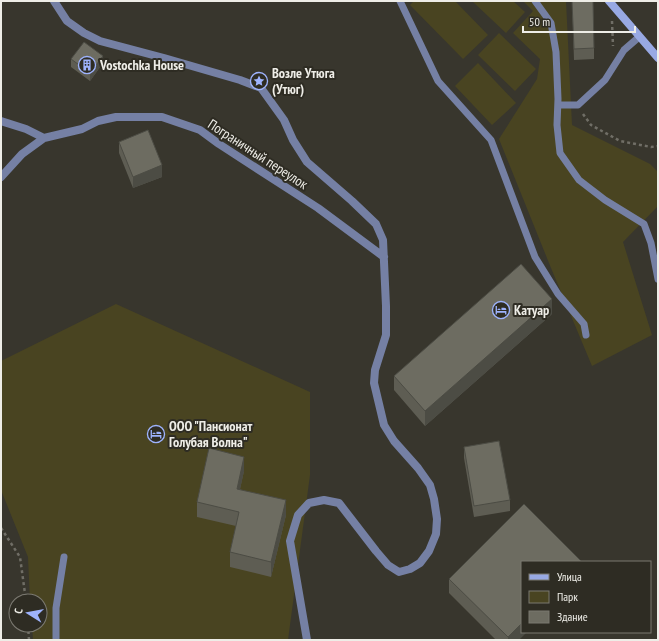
<svg xmlns="http://www.w3.org/2000/svg" width="659" height="641" font-family="'PT Sans Narrow',sans-serif">
	<style>
		.green { fill: #494421 }
		.lines { fill: none; stroke-linecap: round; stroke-linejoin: round }
		.path { stroke: #706e66; stroke-width: 2.5; stroke-dasharray: 3 3; stroke-linecap: butt }
		.lane { stroke: #7580a4; stroke-width: 7 }
		.street { stroke: #7580a4; stroke-width: 8 }
		.secondary { stroke: #98a9e3; stroke-width: 8 }
		.wall { fill: #5e5d53 }
		.shaded-wall { fill: #4c4c44 }
		.building { fill: #6d6c61; stroke: #4c4c44 }
		.labels { text-anchor: middle; dominant-baseline: central; stroke-width: 4; stroke-linejoin: round; paint-order: stroke }
		.poi-label { font-size: 14px; font-weight: bold; fill: #eeede7; stroke: #2e2c23; text-anchor: start }
		.street-label { font-size: 14px; fill: #eeede7; stroke: #2e2c23 }
	</style>
	<rect width="100%" height="100%" fill="#38362d"/>
	<path class="green" d="M414,1H455L488,35L463,59L410,5Z
		M472,1H513L525,12L506,33Z
		M523,1H566L572,125L650,164L658,172V206L623,242L652,335L592,366L551,268L499,139L537,79L540,59L513,33L533,11Z
		M499,33L536,69L515,91L478,55Z
		M478,63L516,103L492,125L455,86Z
		M116,304L310,392V475L288,640H33L32,625H40V601H30L28,557L1,490V361Z"/>
	<g class="lines">
		<path class="path" d="M612,21L613,46
			M583,114L591,125L620,141L651,147L658,146
			M1,528L20,557L26,601
			M28,625L29,640"/>
		<path class="lane" d="M400,1L438,81L491,140L535,257L558,294L584,324L586,335
			M535,1L551,23L556,52L558,99L557,125L560,153L579,180L605,200L644,224L651,243L658,279
			M558,105H578L605,80L624,50L639,37
			M56,640V608L64,557"/>
		<path class="street" d="M54,1L67,21L84,33L100,41L164,58L240,80L261,88L284,120L293,140L307,162L352,201L376,224L383,240L386,306V335L375,370L374,383L384,425L394,441L418,468L430,485L434,499L437,519L436,534L429,551L420,563L410,569L399,572L388,565L376,551L339,503L324,500L309,503L298,515L290,541L307,640
			M1,121L26,129L44,138
			M1,177L22,154L44,138L82,129L98,121L116,117H162L200,130L219,144L318,208L384,257"/>
		<path class="secondary" d="M609,1L658,58"/>
	</g>
	<path class="wall" d="M572,1L594,48V59L574,60Z
		M71,59L103,63L90,81L71,67Z
		M119,142L162,177L133,188L119,153Z
		M552,314L425,426L394,390V376Z
		M464,447L510,500V511L474,517L464,458Z
		M244,471L240,489L286,515L271,577L230,567V552L236,526L197,517V502Z
		M449,579L519,640H496L449,593Z"/>
	<path class="shaded-wall" d="M103,56V63L90,81V73Z
		M162,165V177L133,188V177Z
		M552,299V314L425,426V411Z
		M244,457V471L237,503V489Z
		M286,500V515L271,577V562Z
		M522,623V632H527L519,640H508V637Z"/>
	<path class="building" d="M572,1H593L594,48L574,49Z
		M84,42L103,56L90,73L71,59Z
		M148,130L162,165L133,177L119,142Z
		M521,264L552,299L425,411L394,376Z
		M499,441L510,500L474,506L464,447Z
		M209,448L244,457L237,489L286,500L271,562L230,552L239,512L197,502Z
		M524,504L582,562H522V623L508,637L449,579Z"/>
	<defs>
		<g id="building-ring" transform="scale(0.9)"><circle r="9.5" fill="#2e2c23" stroke="#9eb3fd" stroke-width="1.5"/><path d="M-4-6H4V6H1V3H-1V6H-4ZM-2.5-4.3h1.7v1.8h-1.7ZM.8-4.3h1.7v1.8H.8ZM-2.5-1h1.7V.8h-1.7ZM.8-1h1.7V.8H.8Z" fill="#9eb3fd"/></g>
		<g id="sight-ring" transform="scale(0.9)"><circle r="9.5" fill="#2e2c23" stroke="#9eb3fd" stroke-width="1.5"/><path d="M0-6L1.8-2.2L6-1.7L2.9 1.2L3.7 5.4L0 3.3L-3.7 5.4L-2.9 1.2L-6-1.7L-1.8-2.2Z" fill="#9eb3fd"/></g>
		<g id="hotel-ring" transform="scale(0.9)"><circle r="9.5" fill="#2e2c23" stroke="#9eb3fd" stroke-width="1.5"/><path d="M-6-4.5h1.5V1H6V5H4.5V3h-9V5H-6ZM-4 0a1.8 1.8 0 1 1 3.6 0ZM.5 0V-2.5h3Q6-2.5 6 0Z" fill="#9eb3fd"/></g>
	</defs>
	<g fill-rule="evenodd">
		<use href="#building-ring" x="87" y="65"/>
		<use href="#sight-ring" x="259" y="81"/>
		<use href="#hotel-ring" x="501" y="310"/>
		<use href="#hotel-ring" x="156" y="434"/>
	</g>
	<g class="labels">
		<g class="poi-label">
			<text x="100" y="65">Vostochka House</text>
			<text x="272" y="73">Возле Утюга<tspan x="272" dy="16">(Утюг)</tspan></text>
			<text x="514" y="310">Катуар</text>
			<text x="169" y="426">ООО "Пансионат<tspan x="169" dy="16">Голубая Волна"</tspan></text>
		</g>
		<g class="street-label">
			<text transform="translate(258 154) rotate(33)">Пограничный переулок</text>
		</g>
	</g>
	<rect width="659" height="641" fill="none" stroke="#eeede7" stroke-width="4"/>
	<rect x="521" y="561" width="130" height="72" fill="#2e2c23" stroke="#7b7971"/>
	<rect x="529" y="574" width="20" height="6" fill="#98a9e3" stroke="#7b7971"/>
	<text x="557" y="581" font-size="12" fill="#eeede7">Улица</text>
	<rect x="529" y="591" width="20" height="12" fill="#494421" stroke="#7b7971"/>
	<text x="557" y="601" font-size="12" fill="#eeede7">Парк</text>
	<rect x="529" y="611" width="20" height="12" fill="#6d6c61" stroke="#7b7971"/>
	<text x="557" y="621" font-size="12" fill="#eeede7">Здание</text>
	<g transform="translate(28 613) rotate(281)"><circle r="19" fill="#2e2c23" stroke="#7b7971"/>
	<path d="M0-3L7 15L0 10L-7 15Z" fill="#9eb3fd"/>
	<text y="-6" font-size="11" font-weight="bold" text-anchor="middle" fill="#eeede7">С</text>
	</g>
	<path d="M523 26v6h112v-6" fill="none" stroke="#eeede7" stroke-width="2"/>
	<text x="529" y="26" font-size="12" fill="#eeede7" stroke="#2e2c23" stroke-width="3" paint-order="stroke">50 m</text>
</svg>
